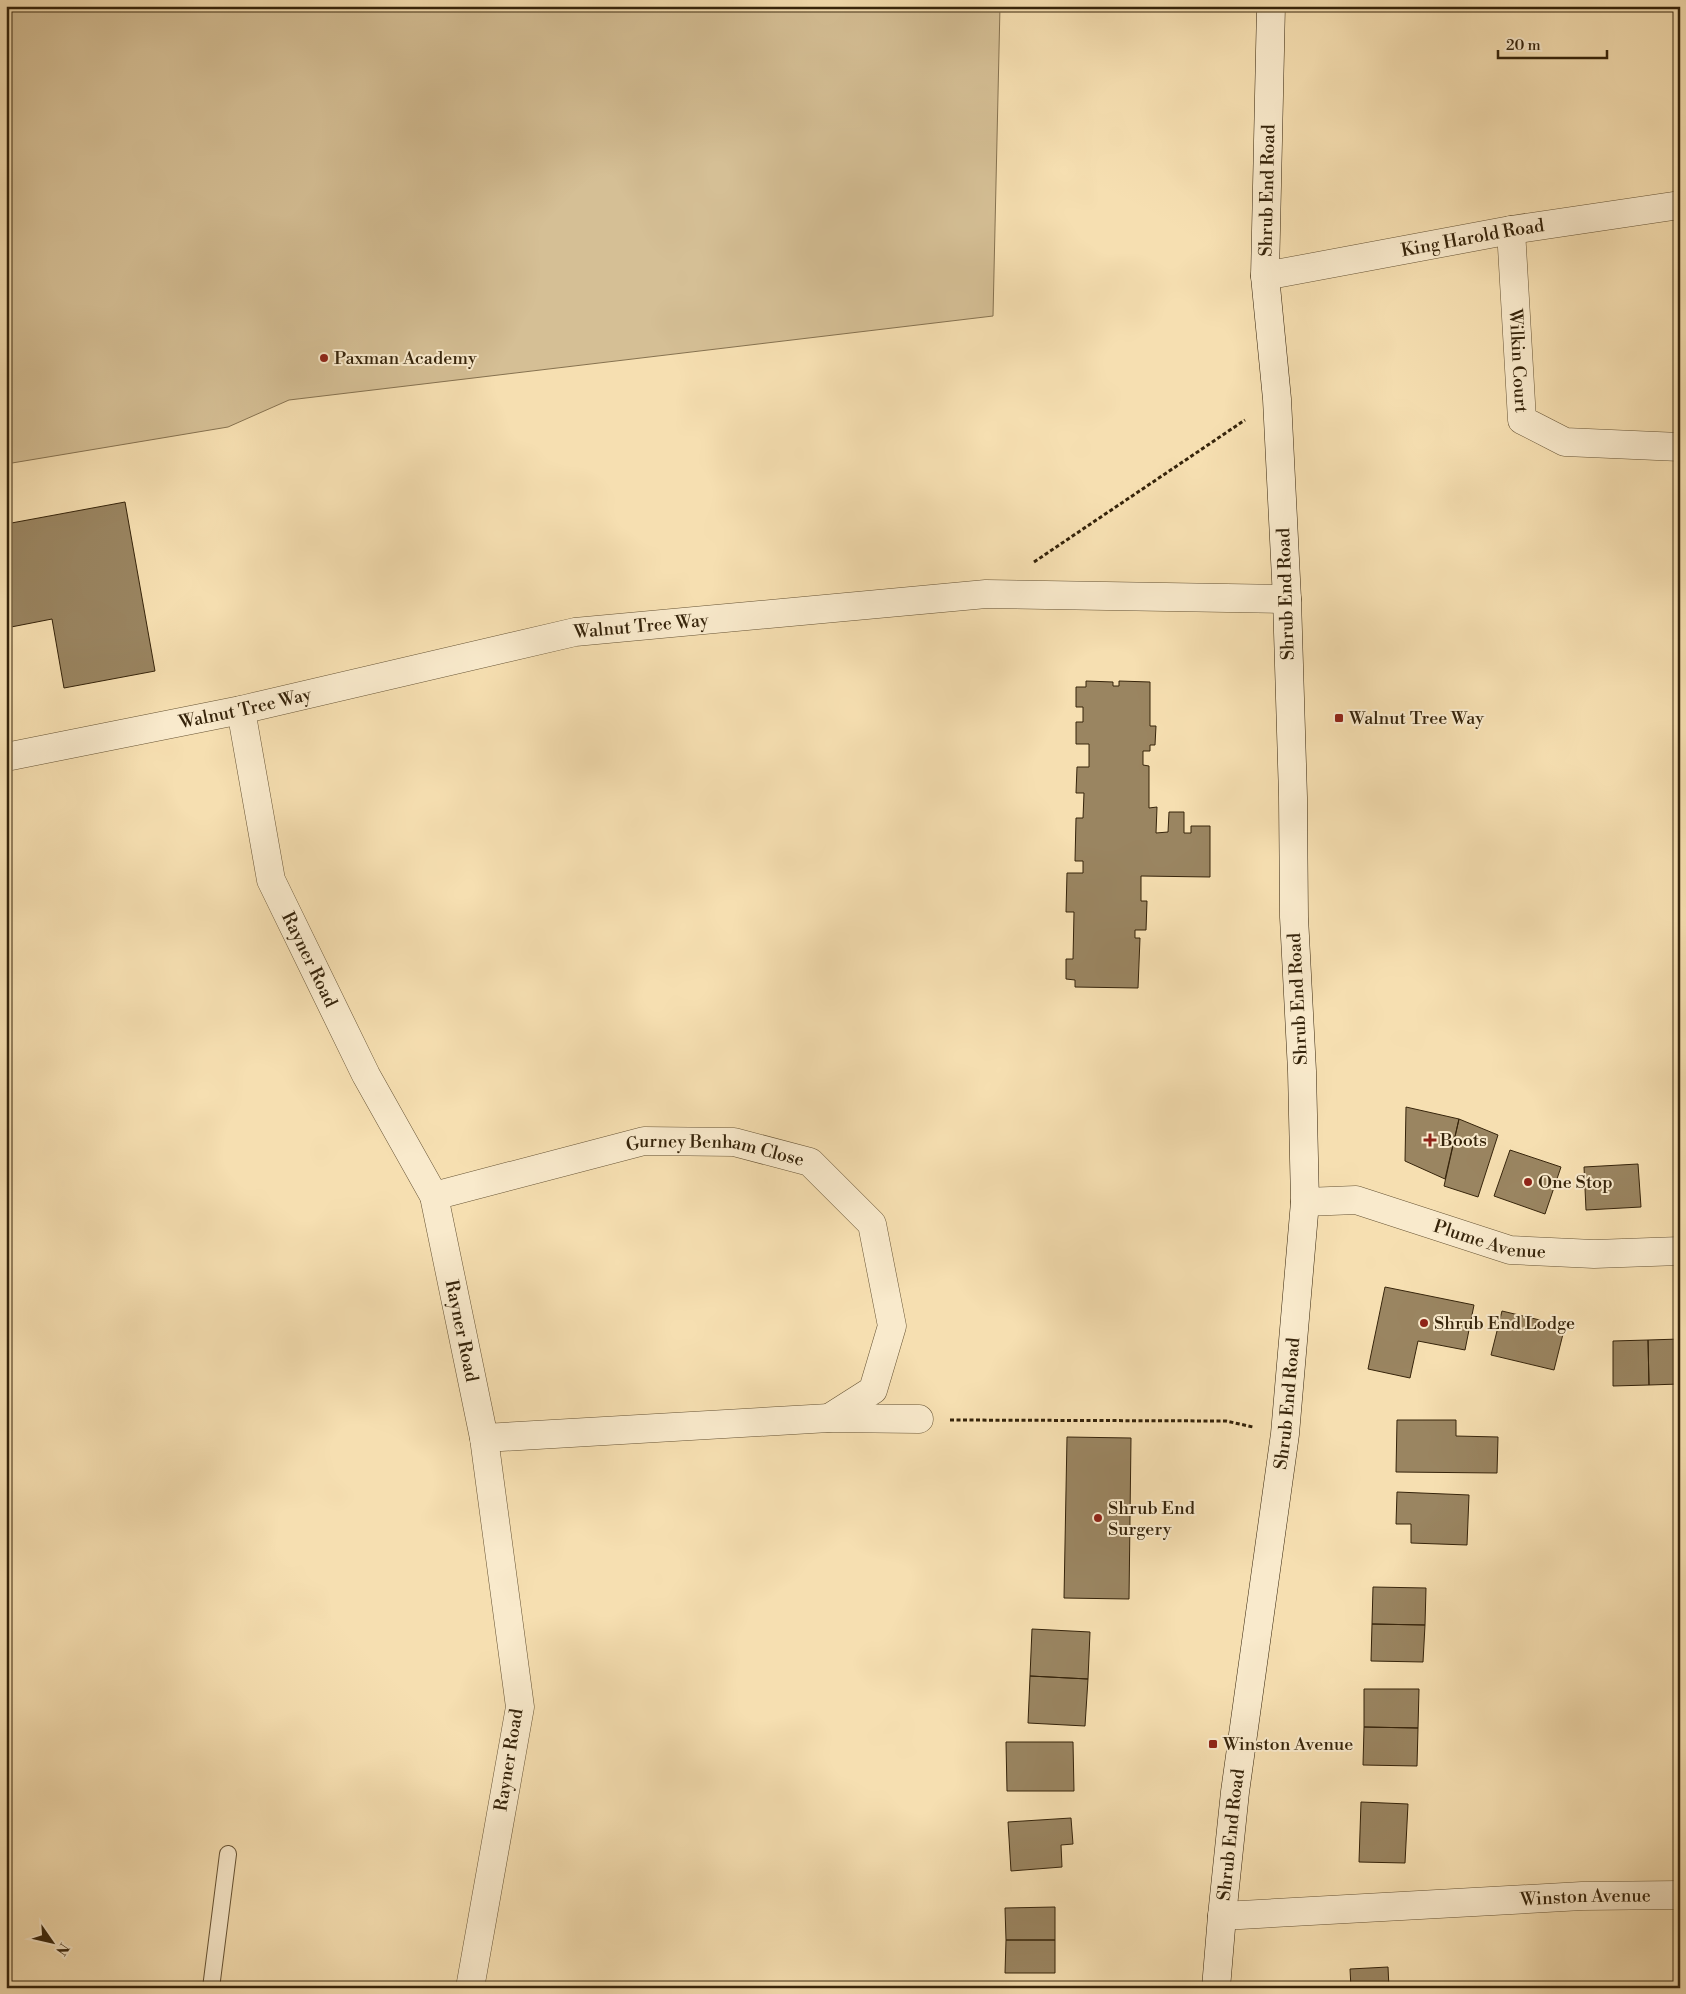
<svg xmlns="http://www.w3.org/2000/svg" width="1686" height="1994" font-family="'Libre Bodoni',serif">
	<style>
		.green { fill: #d5bf95; stroke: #867250 }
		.building { fill: #9a8561; stroke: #36240b }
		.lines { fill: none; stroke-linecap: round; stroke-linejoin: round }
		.lane-casing { stroke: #665334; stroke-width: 18 }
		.street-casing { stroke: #665334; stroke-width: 29 }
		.secondary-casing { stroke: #36240b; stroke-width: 29 }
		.path { stroke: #36240b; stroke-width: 3; stroke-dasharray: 4 2.5; stroke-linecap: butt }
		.lane { stroke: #f9eacc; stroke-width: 16 }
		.street { stroke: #f9eacc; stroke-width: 28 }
		.secondary { stroke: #f9eacc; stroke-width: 28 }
		.poi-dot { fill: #8f2418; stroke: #f9eacc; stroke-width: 2 }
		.labels { text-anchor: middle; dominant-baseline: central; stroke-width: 4; stroke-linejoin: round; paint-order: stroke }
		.street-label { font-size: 18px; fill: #36240b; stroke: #f9eacc }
		.poi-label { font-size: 18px; fill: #36240b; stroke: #f9eacc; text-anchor: start }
	</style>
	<rect width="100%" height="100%" fill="#f6dfb1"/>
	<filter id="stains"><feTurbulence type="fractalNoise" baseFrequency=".004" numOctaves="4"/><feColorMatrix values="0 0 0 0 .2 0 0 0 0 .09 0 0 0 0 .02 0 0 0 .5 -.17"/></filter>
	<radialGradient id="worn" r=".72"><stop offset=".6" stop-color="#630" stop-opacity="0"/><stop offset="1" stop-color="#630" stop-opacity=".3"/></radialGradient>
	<path class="green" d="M6,6H1000L993,316L289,400L228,427L6,464Z"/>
	<path class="building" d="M125,502L155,671L64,688L52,619L6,628V524Z
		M1086,681L1113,682V686H1119V681L1150,682V726H1156L1155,745H1150V751H1143V765L1149,766V808L1157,807L1156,833L1168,832L1169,812H1184V833H1191V826H1210V877L1141,876V901H1147L1146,930H1135V938H1140L1138,988L1075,987V980L1066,979V959H1073L1074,912H1066L1067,873H1083V861H1075L1076,818H1083L1084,793H1076L1077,767H1089V744H1076V722H1083V707H1076V687H1086Z
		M1406,1107L1459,1119L1445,1179L1405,1161Z
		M1459,1119L1498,1135L1478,1197L1444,1186Z
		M1510,1150L1561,1167L1545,1214L1494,1196Z
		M1638,1164L1641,1207L1586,1210L1584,1167Z
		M1385,1287L1474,1305L1465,1350L1418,1341L1410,1378L1368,1369Z
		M1502,1311L1565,1326L1554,1370L1491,1355Z
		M1680,1339V1384L1649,1385L1648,1340Z
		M1648,1340L1649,1385L1613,1386V1341Z
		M1397,1420H1456V1436L1498,1437L1497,1473L1396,1472Z
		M1067,1437L1131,1438L1129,1599L1064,1598Z
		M1397,1492L1469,1495L1467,1545L1411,1543V1524H1396Z
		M1373,1587L1426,1588L1425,1625L1372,1624Z
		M1372,1624L1425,1625L1423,1662L1371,1661Z
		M1032,1629L1090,1632L1088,1679L1030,1676Z
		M1030,1676L1088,1679L1085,1726L1028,1723Z
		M1364,1689H1419L1418,1728L1364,1727Z
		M1364,1727L1418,1728L1417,1766L1363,1765Z
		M1006,1742H1073L1074,1791H1007Z
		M1361,1802L1408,1804L1405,1863L1359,1862Z
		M1071,1818L1073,1844L1061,1845L1062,1867L1011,1871L1008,1822Z
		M1055,1907V1940H1006L1005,1908Z
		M1006,1940H1055V1973H1005Z
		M1388,1967L1389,1988H1351L1350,1969Z"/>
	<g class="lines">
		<g class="lane-casing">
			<path id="lane" d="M211,1988L228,1854"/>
		</g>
		<g class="street-casing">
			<g id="street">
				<path id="s1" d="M1511,230L1522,420L1565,442L1680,447"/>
				<path id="s2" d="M1265,276L1511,230L1680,205"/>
				<path id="s3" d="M241,710L271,880L366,1075L434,1196L484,1438L520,1707L470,1988"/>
				<path id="s4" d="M6,757L241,710L575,632L986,594L1287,599"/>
				<path id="s5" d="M434,1196L644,1141L734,1142L810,1162L872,1224L892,1326L873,1390L829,1418"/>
				<path id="s6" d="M1305,1202L1356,1200L1510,1250L1594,1254L1680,1251"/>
				<path d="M484,1438L829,1418L919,1419"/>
				<path id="s7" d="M1222,1916L1582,1896L1680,1895"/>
			</g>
		</g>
		<g class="secondary-casing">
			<g id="secondary">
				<path id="s8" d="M1216,1988L1222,1916L1235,1792L1285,1434L1305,1202L1302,1071L1294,917L1293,797L1287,599L1277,399L1265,276L1271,6"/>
			</g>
		</g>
		<path class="path" d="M1034,562L1245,420
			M950,1420L1226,1421L1253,1427"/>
		<use href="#lane" class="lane"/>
		<use href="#street" class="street"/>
		<use href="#secondary" class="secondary"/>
	</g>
	<g class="poi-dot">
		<circle cx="324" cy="358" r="5"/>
		<rect x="1334" y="713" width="10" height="10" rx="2.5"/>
		<path d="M1427.5 1132.5h5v5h5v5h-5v5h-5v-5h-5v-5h5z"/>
		<circle cx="1528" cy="1182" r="5"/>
		<circle cx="1424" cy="1323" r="5"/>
		<circle cx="1098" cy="1518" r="5"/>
		<rect x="1208" y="1739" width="10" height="10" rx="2.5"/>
	</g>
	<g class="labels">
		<g class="street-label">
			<text stroke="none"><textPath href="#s8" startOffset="1804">Shrub End Road</textPath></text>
			<text stroke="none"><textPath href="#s2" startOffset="211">King Harold Road</textPath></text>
			<text stroke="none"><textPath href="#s1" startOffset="131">Wilkin Court</textPath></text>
			<text transform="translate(1286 594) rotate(-92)">Shrub End Road</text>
			<text stroke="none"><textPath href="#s4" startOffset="649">Walnut Tree Way</textPath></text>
			<text stroke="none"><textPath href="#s4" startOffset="244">Walnut Tree Way</textPath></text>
			<text stroke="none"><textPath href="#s3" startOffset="261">Rayner Road</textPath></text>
			<text transform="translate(1298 999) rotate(-93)">Shrub End Road</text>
			<text stroke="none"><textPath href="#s5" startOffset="289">Gurney Benham Close</textPath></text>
			<text stroke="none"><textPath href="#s6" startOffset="191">Plume Avenue</textPath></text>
			<text stroke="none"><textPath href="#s3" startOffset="666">Rayner Road</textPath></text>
			<text stroke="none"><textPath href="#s8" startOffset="589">Shrub End Road</textPath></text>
			<text transform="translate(509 1760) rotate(-81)">Rayner Road</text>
			<text stroke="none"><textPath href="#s8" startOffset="154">Shrub End Road</textPath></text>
			<text stroke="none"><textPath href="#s7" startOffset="364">Winston Avenue</textPath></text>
		</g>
		<g class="poi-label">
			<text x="334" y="358">Paxman Academy</text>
			<text x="1349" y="718">Walnut Tree Way</text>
			<text x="1440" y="1140">Boots</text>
			<text x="1538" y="1182">One Stop</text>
			<text x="1434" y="1323">Shrub End Lodge</text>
			<text x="1108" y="1508">Shrub End<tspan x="1108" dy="21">Surgery</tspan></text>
			<text x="1223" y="1744">Winston Avenue</text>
		</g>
	</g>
	<rect width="1686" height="1994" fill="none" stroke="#f6dfb1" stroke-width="25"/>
	<rect x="8" y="8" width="1671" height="1979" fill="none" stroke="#36240b" stroke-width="2.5"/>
	<rect x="12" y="12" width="1661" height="1969" fill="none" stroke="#36240b"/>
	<g transform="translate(52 1942) rotate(124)" stroke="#f9eacc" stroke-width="4" paint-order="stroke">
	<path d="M0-4L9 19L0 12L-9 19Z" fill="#36240b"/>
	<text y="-8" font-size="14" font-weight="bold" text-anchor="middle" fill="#36240b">N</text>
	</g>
	<path d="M1498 50v8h109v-8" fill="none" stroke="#36240b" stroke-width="2.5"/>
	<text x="1506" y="50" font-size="15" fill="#36240b" stroke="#f9eacc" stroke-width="4" paint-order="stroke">20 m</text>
	<rect width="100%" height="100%" filter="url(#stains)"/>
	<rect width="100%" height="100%" fill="url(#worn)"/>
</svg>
